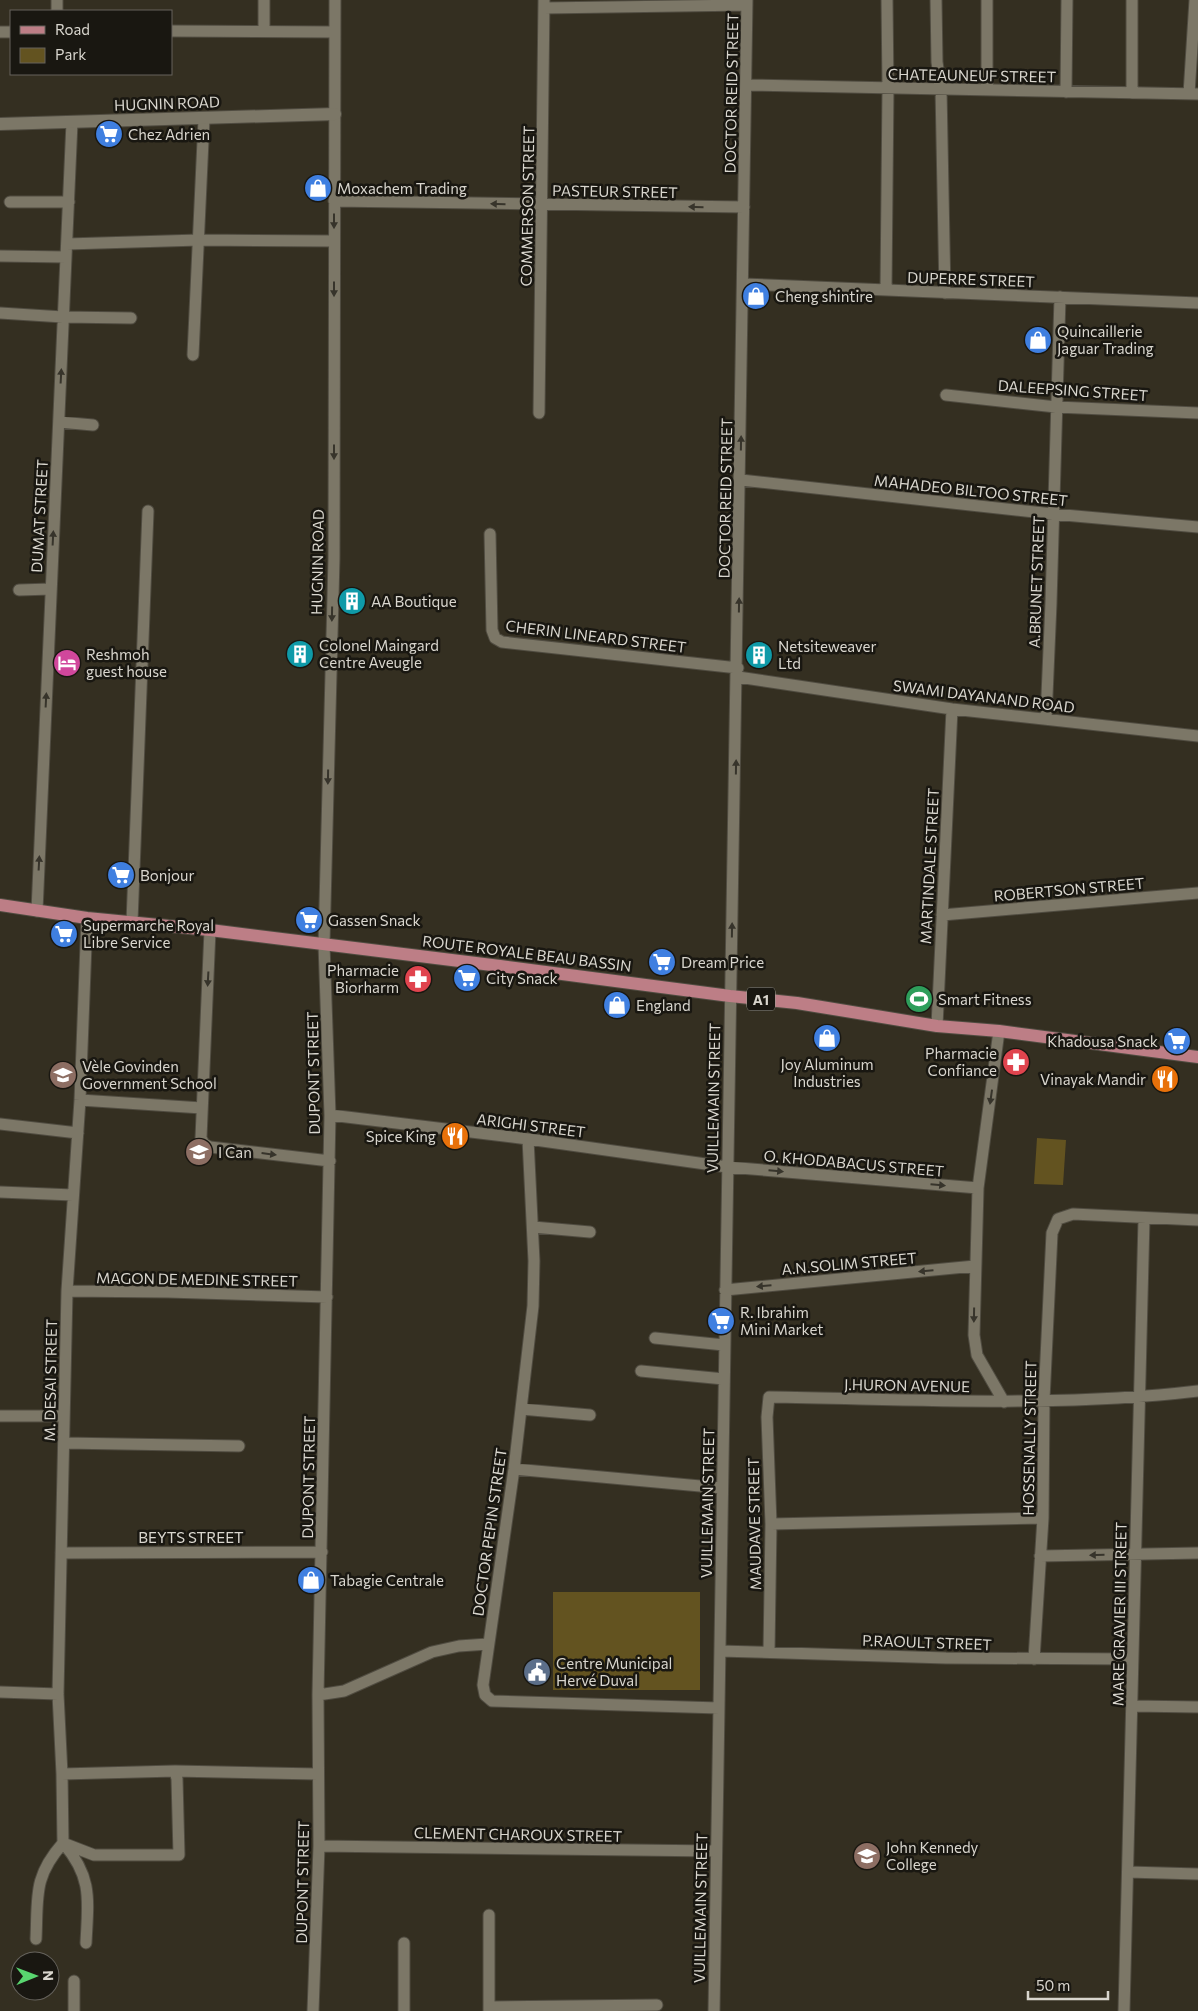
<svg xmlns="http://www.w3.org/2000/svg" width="1198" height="2011" font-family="Commissioner,sans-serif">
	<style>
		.green { fill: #635320 }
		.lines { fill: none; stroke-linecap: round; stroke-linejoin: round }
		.street-casing { stroke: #504c41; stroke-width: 13 }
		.secondary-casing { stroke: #504c41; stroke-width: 14 }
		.primary-casing { stroke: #504c41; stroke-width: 14 }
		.street { stroke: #7c7767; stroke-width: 11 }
		.secondary { stroke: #7c7767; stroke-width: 12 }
		.primary { stroke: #bd7e86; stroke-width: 12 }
		.oneway { fill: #37342b }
		.labels { text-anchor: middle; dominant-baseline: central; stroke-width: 5; stroke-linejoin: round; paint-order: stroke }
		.shield { fill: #191711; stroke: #9f9d95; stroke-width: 1 }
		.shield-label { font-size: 14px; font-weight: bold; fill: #d9d6ce }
		.street-label { font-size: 15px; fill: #d9d6ce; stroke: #191711 }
		.poi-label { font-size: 15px; fill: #d9d6ce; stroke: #191711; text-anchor: start }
	</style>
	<rect width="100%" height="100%" fill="#342f21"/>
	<path class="green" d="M1037,1138L1066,1140L1063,1185L1034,1184Z
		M553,1592H700V1690H553Z"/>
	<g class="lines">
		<g class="street-casing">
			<path id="street" d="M264,0V31
				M936,0L937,62L941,89L945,293
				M987,0V90
				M1132,0V93
				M544,8L747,5
				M57,11V0
				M171,31L335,32
				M0,32H11
				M746,85L1198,94
				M1066,92L1067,0
				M1189,94L1195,0
				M334,201L744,207
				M10,202H69
				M67,244L199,240L334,241
				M0,256L66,257
				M743,284L1198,303
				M886,290L888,88L887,0
				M0,313L63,317L131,318
				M193,355L204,119
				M946,395L1056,407L1198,413
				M539,413L544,0
				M59,422L93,425
				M741,480L1053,514L1198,527
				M490,534L492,630L495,638L502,642L738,668
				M19,590L51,589
				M738,677L952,709L1198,736
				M1046,719L1051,603L1060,297
				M37,911L72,122
				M942,915L1198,893
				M132,922L148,511
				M210,930L201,1138L204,1144L210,1147L330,1161
				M937,1026L952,709
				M999,1031L978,1188L974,1335L977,1355L1004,1402
				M80,1100L202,1108
				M330,1115L528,1139L727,1167L978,1188
				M0,1124L78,1133
				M528,1139L534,1261L533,1306L514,1469L483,1685L485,1695L492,1701L719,1708
				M0,1192L73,1195
				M533,1227L590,1232
				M725,1290L975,1266
				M67,1291L168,1292L327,1297
				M655,1338L724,1345
				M641,1371L724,1379
				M521,1409L590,1415
				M0,1416H64
				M64,1443L239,1446
				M514,1469L722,1488
				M771,1524L1043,1518
				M61,1553L322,1552
				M1040,1556L1198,1553
				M720,1651L946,1658L1133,1659
				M769,1651L771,1524L767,1417L769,1397C912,1399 1055,1408 1198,1391
				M1034,1659L1043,1518L1044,1400L1052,1233L1058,1219L1073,1214L1198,1220
				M0,1692L58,1694
				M318,1695L344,1691L432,1652L459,1646L488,1644
				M1132,1706L1198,1707
				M175,1771L318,1774
				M62,1774L175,1771L177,1779L179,1855H94L63,1843
				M63,1843L62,1774L58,1694L67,1291L80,1100L87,918
				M64,1844C93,1878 88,1901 86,1943
				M319,1846L716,1851
				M1128,1872L1198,1874
				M36,1939C38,1896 33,1877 63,1843
				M404,1943V2011
				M74,1981V2011
				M489,2007L657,2005
				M313,2011L319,1846L318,1695L330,1115L324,944L334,558L335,0
				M489,2011V1915
				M714,2011C723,1341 738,670 747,0
				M1124,2011L1144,1219"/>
		</g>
		<g class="secondary-casing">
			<path id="secondary" d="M0,124L335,114"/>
		</g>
		<g class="primary-casing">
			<path id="primary" d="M0,905L87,918L210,930L500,966L730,996L797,1003L937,1026L999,1031L1198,1057"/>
		</g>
		<use href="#street" class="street"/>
		<use href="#secondary" class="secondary"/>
		<use href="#primary" class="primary"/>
	</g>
	<defs><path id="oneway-solid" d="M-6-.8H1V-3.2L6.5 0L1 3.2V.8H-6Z" transform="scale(1.25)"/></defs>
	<g class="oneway">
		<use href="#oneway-solid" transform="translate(498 204) rotate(-179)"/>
		<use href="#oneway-solid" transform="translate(696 207) rotate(-179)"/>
		<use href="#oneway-solid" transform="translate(334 221) rotate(90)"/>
		<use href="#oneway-solid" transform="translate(334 289) rotate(90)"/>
		<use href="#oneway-solid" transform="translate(61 376) rotate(-87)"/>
		<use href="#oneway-solid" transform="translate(741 443) rotate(-89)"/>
		<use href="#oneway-solid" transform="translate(334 452) rotate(90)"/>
		<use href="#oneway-solid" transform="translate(53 538) rotate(-87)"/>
		<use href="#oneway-solid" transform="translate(739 605) rotate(-89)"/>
		<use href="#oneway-solid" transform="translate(332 614) rotate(91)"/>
		<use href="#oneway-solid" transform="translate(46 700) rotate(-87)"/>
		<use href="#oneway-solid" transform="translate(736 767) rotate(-89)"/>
		<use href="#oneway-solid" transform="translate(328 777) rotate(91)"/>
		<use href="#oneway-solid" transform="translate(39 863) rotate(-87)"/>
		<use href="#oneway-solid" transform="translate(732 930) rotate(-89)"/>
		<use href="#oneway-solid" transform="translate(208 979) rotate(93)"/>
		<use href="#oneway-solid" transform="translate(991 1097) rotate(98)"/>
		<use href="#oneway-solid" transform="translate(269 1154) rotate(7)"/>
		<use href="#oneway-solid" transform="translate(776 1171) rotate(5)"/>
		<use href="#oneway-solid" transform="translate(938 1185) rotate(5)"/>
		<use href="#oneway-solid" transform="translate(926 1271) rotate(175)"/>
		<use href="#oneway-solid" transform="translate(764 1286) rotate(175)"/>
		<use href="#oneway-solid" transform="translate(974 1315) rotate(91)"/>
		<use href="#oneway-solid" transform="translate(1097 1555) rotate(179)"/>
	</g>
	<defs>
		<g id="supermarket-disc" transform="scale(1.4375)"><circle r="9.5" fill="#3f7fe0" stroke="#191711"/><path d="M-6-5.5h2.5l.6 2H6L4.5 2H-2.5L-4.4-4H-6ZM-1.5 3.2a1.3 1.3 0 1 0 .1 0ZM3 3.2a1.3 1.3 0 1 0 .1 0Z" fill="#fff"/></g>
		<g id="shop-disc" transform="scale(1.4375)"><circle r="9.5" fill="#3f7fe0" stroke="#191711"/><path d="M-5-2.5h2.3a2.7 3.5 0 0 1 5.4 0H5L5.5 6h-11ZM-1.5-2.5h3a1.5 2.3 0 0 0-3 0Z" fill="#fff"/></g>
		<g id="building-disc" transform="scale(1.4375)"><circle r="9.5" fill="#0f9aa8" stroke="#191711"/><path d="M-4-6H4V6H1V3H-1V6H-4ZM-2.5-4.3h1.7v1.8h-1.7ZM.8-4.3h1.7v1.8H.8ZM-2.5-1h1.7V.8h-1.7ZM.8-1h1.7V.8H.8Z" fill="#fff"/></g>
		<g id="hotel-disc" transform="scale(1.4375)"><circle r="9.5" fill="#d1479c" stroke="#191711"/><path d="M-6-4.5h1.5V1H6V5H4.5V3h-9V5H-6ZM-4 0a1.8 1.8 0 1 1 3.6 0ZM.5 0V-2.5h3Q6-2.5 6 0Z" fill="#fff"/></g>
		<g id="pharmacy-disc" transform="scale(1.4375)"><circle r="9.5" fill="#e0444e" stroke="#191711"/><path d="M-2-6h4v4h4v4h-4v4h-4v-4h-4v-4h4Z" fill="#fff"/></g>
		<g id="stadium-disc" transform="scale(1.4375)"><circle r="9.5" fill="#2e9e5b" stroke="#191711"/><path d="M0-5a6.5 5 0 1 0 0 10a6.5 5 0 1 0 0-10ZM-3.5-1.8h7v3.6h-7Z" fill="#fff"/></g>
		<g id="school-disc" transform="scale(1.4375)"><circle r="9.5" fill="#8d6e63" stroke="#191711"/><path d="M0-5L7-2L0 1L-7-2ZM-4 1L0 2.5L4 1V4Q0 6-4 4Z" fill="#fff"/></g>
		<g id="restaurant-disc" transform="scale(1.4375)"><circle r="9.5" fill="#e8710a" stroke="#191711"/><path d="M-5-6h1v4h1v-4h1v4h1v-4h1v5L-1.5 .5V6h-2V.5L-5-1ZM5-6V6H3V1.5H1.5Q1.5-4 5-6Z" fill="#fff"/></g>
		<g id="civic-disc" transform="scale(1.4375)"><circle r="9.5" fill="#5c6f8a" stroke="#191711"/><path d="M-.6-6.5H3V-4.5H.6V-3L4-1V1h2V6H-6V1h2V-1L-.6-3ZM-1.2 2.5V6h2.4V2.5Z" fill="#fff"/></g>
	</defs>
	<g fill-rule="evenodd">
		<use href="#supermarket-disc" x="109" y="134"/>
		<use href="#shop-disc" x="318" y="188"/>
		<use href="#shop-disc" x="756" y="296"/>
		<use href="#shop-disc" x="1038" y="340"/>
		<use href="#building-disc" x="352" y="601"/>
		<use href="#building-disc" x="300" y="654"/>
		<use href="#building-disc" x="759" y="655"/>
		<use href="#hotel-disc" x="67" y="663"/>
		<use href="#supermarket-disc" x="121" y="875"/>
		<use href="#supermarket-disc" x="309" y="920"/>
		<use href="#supermarket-disc" x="64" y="934"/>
		<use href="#supermarket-disc" x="662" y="962"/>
		<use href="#supermarket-disc" x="467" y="978"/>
		<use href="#pharmacy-disc" x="418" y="979"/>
		<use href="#stadium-disc" x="919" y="999"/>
		<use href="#shop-disc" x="617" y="1005"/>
		<use href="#shop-disc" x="827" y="1038"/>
		<use href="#supermarket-disc" x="1177" y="1041"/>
		<use href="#pharmacy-disc" x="1016" y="1062"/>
		<use href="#school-disc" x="63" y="1075"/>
		<use href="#restaurant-disc" x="1165" y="1079"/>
		<use href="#restaurant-disc" x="455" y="1136"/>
		<use href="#school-disc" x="199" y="1152"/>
		<use href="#supermarket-disc" x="721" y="1321"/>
		<use href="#shop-disc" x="311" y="1580"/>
		<use href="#civic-disc" x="537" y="1672"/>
		<use href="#school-disc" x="867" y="1856"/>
	</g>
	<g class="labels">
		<rect class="shield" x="747" y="987.5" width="28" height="23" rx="4"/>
		<g class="shield-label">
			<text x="761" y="999">A1</text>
		</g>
		<g class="street-label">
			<text transform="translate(972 75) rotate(1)">CHATEAUNEUF STREET</text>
			<text transform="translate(731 93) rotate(-89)">DOCTOR REID STREET</text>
			<text transform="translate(167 103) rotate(-2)">HUGNIN ROAD</text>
			<text transform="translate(615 191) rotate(1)">PASTEUR STREET</text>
			<text transform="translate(527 206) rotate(-89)">COMMERSON STREET</text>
			<text transform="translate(971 279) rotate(2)">DUPERRE STREET</text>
			<text transform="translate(1073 390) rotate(4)">DALEEPSING STREET</text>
			<text transform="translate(971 490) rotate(6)">MAHADEO BILTOO STREET</text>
			<text transform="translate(725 498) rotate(-89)">DOCTOR REID STREET</text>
			<text transform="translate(39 516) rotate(-87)">DUMAT STREET</text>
			<text transform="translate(317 562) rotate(-89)">HUGNIN ROAD</text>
			<text transform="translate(1036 582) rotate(-88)">A.BRUNET STREET</text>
			<text transform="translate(596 636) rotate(7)">CHERIN LINEARD STREET</text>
			<text transform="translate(984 696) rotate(7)">SWAMI DAYANAND ROAD</text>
			<text transform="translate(929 866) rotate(-87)">MARTINDALE STREET</text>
			<text transform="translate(1069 889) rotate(-5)">ROBERTSON STREET</text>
			<text transform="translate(527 953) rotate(7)">ROUTE ROYALE BEAU BASSIN</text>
			<text transform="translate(313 1073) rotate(-91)">DUPONT STREET</text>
			<text transform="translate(713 1098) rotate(-89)">VUILLEMAIN STREET</text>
			<text transform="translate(531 1125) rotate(7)">ARIGHI STREET</text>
			<text transform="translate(854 1163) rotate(5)">O. KHODABACUS STREET</text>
			<text transform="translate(849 1263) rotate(-5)">A.N.SOLIM STREET</text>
			<text transform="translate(197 1279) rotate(1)">MAGON DE MEDINE STREET</text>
			<text transform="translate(50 1380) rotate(-89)">M. DESAI STREET</text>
			<text transform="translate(907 1385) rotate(1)">J.HURON AVENUE</text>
			<text transform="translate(1029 1438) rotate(-89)">HOSSENALLY STREET</text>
			<text transform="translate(308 1477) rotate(-89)">DUPONT STREET</text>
			<text transform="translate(707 1503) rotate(-89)">VUILLEMAIN STREET</text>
			<text transform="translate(754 1524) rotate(-91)">MAUDAVE STREET</text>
			<text transform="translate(489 1532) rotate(-82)">DOCTOR PEPIN STREET</text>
			<text x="191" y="1537">BEYTS STREET</text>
			<text transform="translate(1119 1614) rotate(-89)">MARE GRAVIER III STREET</text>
			<text transform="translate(927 1642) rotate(2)">P.RAOULT STREET</text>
			<text transform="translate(518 1834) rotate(1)">CLEMENT CHAROUX STREET</text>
			<text transform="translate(302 1882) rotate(-89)">DUPONT STREET</text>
			<text transform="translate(700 1908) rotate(-89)">VUILLEMAIN STREET</text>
		</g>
		<g class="poi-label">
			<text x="128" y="134">Chez Adrien</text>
			<text x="337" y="188">Moxachem Trading</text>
			<text x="775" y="296">Cheng shintire</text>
			<text x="1057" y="331">Quincaillerie<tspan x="1057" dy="17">Jaguar Trading</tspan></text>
			<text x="371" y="601">AA Boutique</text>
			<text x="319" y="645">Colonel Maingard<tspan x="319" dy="17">Centre Aveugle</tspan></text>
			<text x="778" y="646">Netsiteweaver<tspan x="778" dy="17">Ltd</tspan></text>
			<text x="86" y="654">Reshmoh<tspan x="86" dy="17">guest house</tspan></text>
			<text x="140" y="875">Bonjour</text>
			<text x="328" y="920">Gassen Snack</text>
			<text x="83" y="925">Supermarche Royal<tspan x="83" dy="17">Libre Service</tspan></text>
			<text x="681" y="962">Dream Price</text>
			<text x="399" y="970" text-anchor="end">Pharmacie<tspan x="399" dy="17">Biorharm</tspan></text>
			<text x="486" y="978">City Snack</text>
			<text x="938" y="999">Smart Fitness</text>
			<text x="636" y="1005">England</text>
			<text x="1158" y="1041" text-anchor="end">Khadousa Snack</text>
			<text x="997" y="1053" text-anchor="end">Pharmacie<tspan x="997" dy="17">Confiance</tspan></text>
			<text x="827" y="1064" text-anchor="middle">Joy Aluminum<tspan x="827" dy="17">Industries</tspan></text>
			<text x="82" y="1066">Vèle Govinden<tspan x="82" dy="17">Government School</tspan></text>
			<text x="1146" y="1079" text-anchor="end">Vinayak Mandir</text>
			<text x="436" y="1136" text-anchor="end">Spice King</text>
			<text x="218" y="1152">I Can</text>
			<text x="740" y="1312">R. Ibrahim<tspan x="740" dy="17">Mini Market</tspan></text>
			<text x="330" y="1580">Tabagie Centrale</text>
			<text x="556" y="1663">Centre Municipal<tspan x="556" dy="17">Hervé Duval</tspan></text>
			<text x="886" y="1847">John Kennedy<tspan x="886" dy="17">College</tspan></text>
		</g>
	</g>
	<rect x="10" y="10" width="162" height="65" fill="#191711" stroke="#66635d"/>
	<rect x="20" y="26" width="25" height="8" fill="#bd7e86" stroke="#66635d"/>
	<text x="55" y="35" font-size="15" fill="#d9d6ce">Road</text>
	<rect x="20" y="48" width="25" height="15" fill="#635320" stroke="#66635d"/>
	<text x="55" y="60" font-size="15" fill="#d9d6ce">Park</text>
	<g transform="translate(35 1976) rotate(89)"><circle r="24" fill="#191711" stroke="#66635d"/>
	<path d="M0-4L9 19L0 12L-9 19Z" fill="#59d56f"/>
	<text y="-8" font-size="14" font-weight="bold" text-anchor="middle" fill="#d9d6ce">N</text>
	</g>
	<path d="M1028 1991v8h80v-8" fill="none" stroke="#d9d6ce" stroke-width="2.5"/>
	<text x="1036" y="1991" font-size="15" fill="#d9d6ce" stroke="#191711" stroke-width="4" paint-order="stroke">50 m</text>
</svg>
